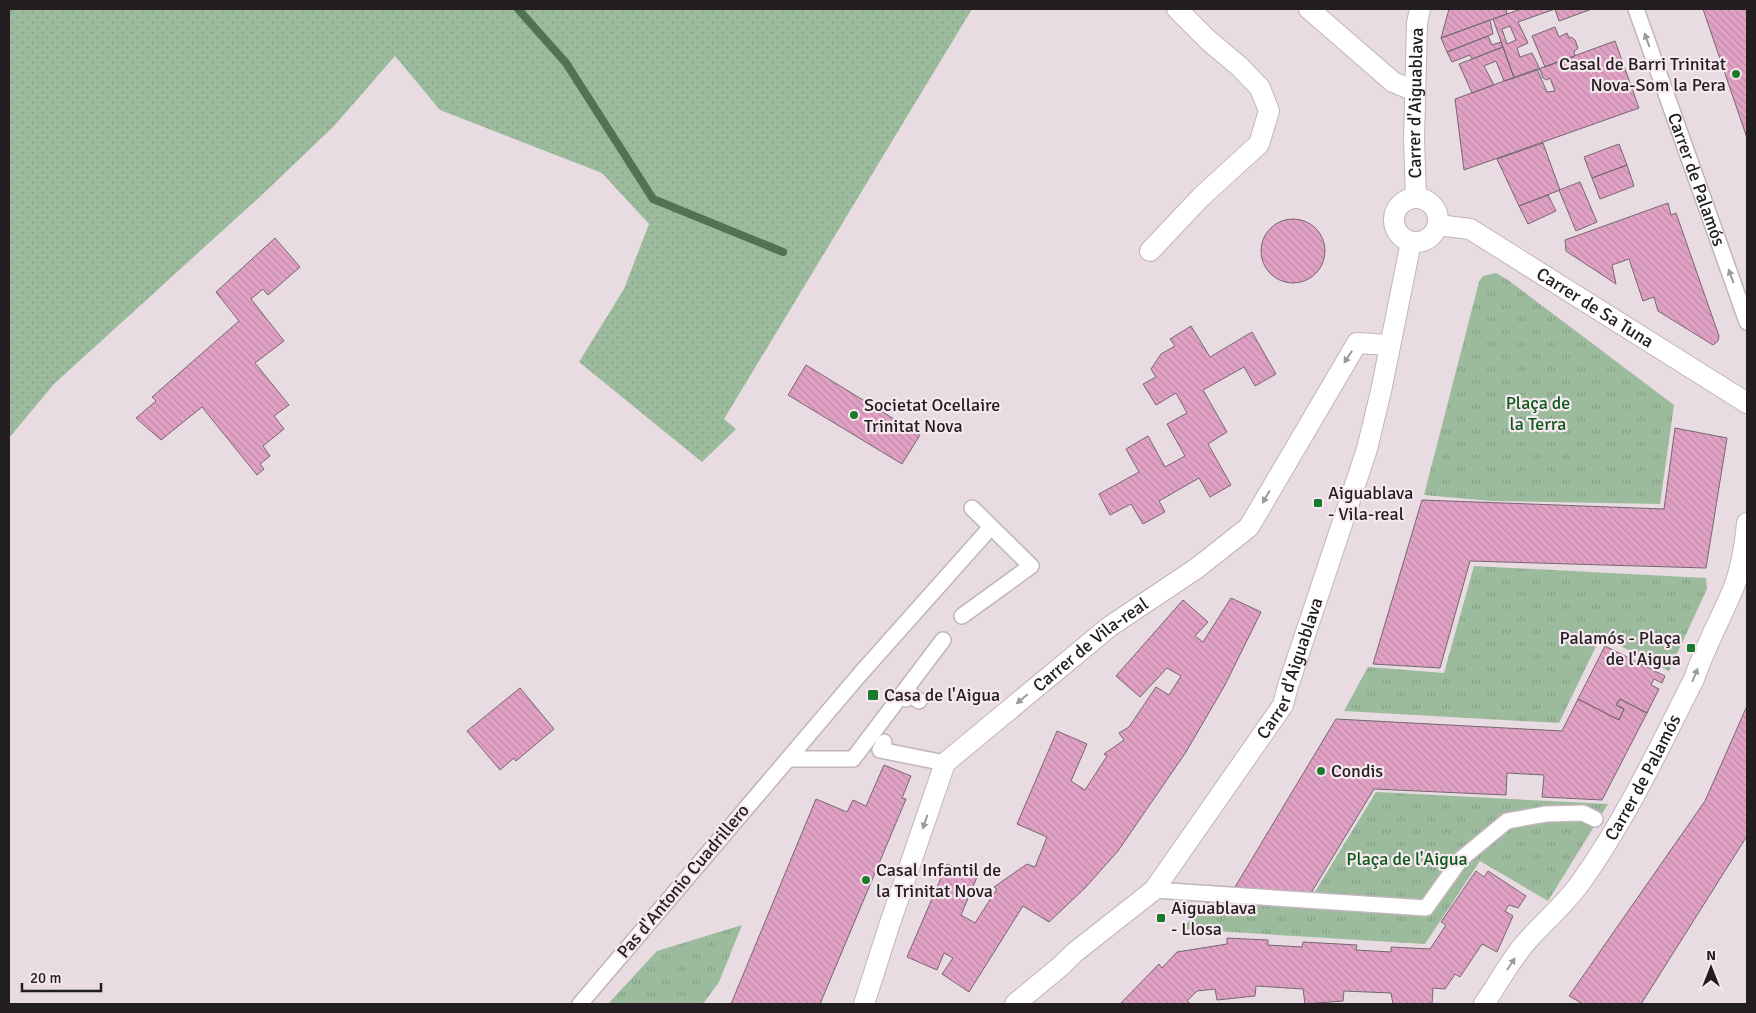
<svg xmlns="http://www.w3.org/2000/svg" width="1756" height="1013" font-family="Signika,sans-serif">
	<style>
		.grass { fill: url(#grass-dots) }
		.park { fill: url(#park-tufts) }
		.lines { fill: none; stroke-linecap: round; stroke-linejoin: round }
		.stream { stroke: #527353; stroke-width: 8 }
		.building { fill: url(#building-back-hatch); stroke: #75686f; fill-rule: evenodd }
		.pedestrian-casing { stroke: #c2b4bb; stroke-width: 18 }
		.minor-casing { stroke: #c2b4bb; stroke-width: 22 }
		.pedestrian { stroke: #fff; stroke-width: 15 }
		.minor { stroke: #fff; stroke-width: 20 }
		.oneway { fill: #9c999a }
		.poi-dot { fill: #197a2b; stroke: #f7e8f0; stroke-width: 2 }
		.labels { text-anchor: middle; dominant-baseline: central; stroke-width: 4.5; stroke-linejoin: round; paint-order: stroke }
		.poi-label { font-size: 18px; fill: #221d1f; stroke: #f7e8f0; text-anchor: start }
		.street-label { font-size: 18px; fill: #221d1f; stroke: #f7e8f0 }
		.park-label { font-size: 18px; fill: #0c5a1c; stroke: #f7e8f0 }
	</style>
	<defs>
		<pattern id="grass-dots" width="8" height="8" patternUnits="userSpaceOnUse" patternTransform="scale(1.25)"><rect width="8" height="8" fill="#9cbb9d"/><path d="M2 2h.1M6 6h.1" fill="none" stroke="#86a087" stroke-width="1.8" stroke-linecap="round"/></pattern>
		<pattern id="park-tufts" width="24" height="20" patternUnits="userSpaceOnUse" patternTransform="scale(1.25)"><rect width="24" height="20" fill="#9cbb9d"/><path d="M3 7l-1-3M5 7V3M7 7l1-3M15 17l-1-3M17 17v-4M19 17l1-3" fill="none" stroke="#86a087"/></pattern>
		<pattern id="building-back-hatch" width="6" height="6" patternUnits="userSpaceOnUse" patternTransform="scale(1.25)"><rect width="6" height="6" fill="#e1a1c5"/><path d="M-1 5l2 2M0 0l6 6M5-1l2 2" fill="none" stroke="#c18aa9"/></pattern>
	</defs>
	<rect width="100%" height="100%" fill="#e9dbe2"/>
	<path class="grass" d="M9,9H972L724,419L736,429L702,462L579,362L624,289L649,224L602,173L440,110L395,56L334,126L265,192L54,384L9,438Z"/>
	<path class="park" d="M1496,273L1508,280L1674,405L1660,504L1491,501L1424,495L1479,282L1483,276Z
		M1474,566L1706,578L1707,589L1669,671L1601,636L1559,723L1344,711L1368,667L1444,673Z
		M1376,792L1608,804L1548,901L1480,861L1425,944L1182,929L1219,887L1313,895Z
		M742,925L719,982L703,1004H608L657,951Z"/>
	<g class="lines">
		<path class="stream" d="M518,9L566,63L653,199L783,252"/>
	</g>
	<path class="building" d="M1449,9H1506L1507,14L1441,38Z
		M1521,9H1592L1559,21L1555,9L1518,22L1528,43L1517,48L1520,57L1532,53L1540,69L1514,78L1493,19ZM1510,26L1516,40L1507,44L1502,29Z
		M1703,9H1747V138Z
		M1490,20L1493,34L1447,52L1441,38Z
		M1555,27L1559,37L1567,33L1569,38L1571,37L1575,40L1578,48L1574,52L1575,56L1545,67L1532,36Z
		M1488,36L1492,45L1501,42L1503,47L1472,59L1470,55L1452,62L1447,52Z
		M1615,41L1639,108L1464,170L1455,99L1537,69L1547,92L1555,91L1550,78L1547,80L1543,78L1540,70L1541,68Z
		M1503,47L1514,78L1504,81L1496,61L1484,66L1494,85L1472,93L1459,64Z
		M1543,143L1560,190L1519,206L1497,159Z
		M1619,144L1627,165L1592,178L1584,157Z
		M1627,165L1634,186L1600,199L1592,178Z
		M1580,182L1597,222L1576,231L1559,190Z
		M1548,195L1556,211L1528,224L1519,206Z
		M1668,203L1671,215L1676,213L1719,336L1718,341L1713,345L1658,311L1654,297L1643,301L1629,259L1612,265L1616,284L1566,251L1565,240Z
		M1261 251a32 32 0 1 1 64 0a32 32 0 1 1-64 0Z
		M275,238L300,267L268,295L263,289L251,299L284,341L255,363L289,405L274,416L284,429L263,446L270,456L260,464L264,469L257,475L202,407L161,440L136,418L156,401L152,397L239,321L216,292Z
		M1191,326L1210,357L1252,332L1276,374L1255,386L1244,367L1203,390L1227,432L1208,444L1231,485L1210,497L1199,478L1159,501L1165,512L1143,524L1131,504L1110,515L1099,494L1139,472L1126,449L1148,436L1165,467L1185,456L1167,424L1187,413L1176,393L1156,405L1143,384L1156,377L1151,369L1161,354L1175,346L1170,339Z
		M806,365L920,435L902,464L788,395Z
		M1675,428L1727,438L1706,568L1470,561L1440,668L1373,664L1422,500L1664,509Z
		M1231,598L1261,612L1225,685L1186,752L1118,851L1085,888L1049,922L1023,906L969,992L942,974L953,958L944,953L937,970L907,957L947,864L977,877L961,915L975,923L997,889L994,887L1027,864L1035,867L1047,837L1017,824L1057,731L1087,744L1071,781L1085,790L1107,756L1104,754L1124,740L1119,733L1129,727L1156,687L1169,695L1181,676L1167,668L1140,697L1116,676L1183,600L1208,622L1195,636L1203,642Z
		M1605,646L1665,676L1662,683L1654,679L1651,685L1659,689L1647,713L1620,699L1616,705L1624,709L1619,720L1578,699Z
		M520,688L554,729L516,761L514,758L500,770L467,731Z
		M1578,699L1619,720L1624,709L1616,705L1620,699L1647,713L1602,800L1542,797L1544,775L1507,773L1506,795L1374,789L1311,893L1235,887L1336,719L1562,731Z
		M1747,706V836L1641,1004H1583L1569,996L1705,801Z
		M884,765L911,776L902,798L906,799L820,1004H731L816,799L847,812L853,800L866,806Z
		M1476,871L1484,877L1488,871L1526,896L1518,908L1509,905L1505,911L1513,916L1497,952L1482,944L1460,977L1455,974L1445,989L1433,988L1432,1004H1393L1391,993L1344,991L1343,1001L1305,1004L1303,989L1256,986L1255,996L1217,1000L1215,989L1197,991L1187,1001L1191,1004H1123L1121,1003L1159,964L1162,968L1177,952L1227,944V938L1268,940V945L1302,947L1303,942L1357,945L1356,950L1391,952V947L1430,949L1446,925L1441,922Z"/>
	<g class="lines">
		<g class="pedestrian-casing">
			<g id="pedestrian">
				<path id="s1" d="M1636,9L1747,322"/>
				<path d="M962,616L1031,566L972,508"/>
				<path d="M906,699V690L919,701"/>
				<path d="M884,742L880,750L945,763"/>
				<path d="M788,759H853L943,640"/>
				<path d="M1154,890L1426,908L1461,859L1507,821L1546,814L1583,813L1595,819"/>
				<path d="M580,1004L861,673L991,527"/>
			</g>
		</g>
		<g class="minor-casing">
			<g id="minor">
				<path d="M1309,9L1393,82L1415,91"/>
				<circle cx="1416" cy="220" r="22"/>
				<path id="s2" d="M1416,198L1414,139L1417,23L1420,9"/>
				<path id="s3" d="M1438,225L1470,229L1747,403"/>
				<path d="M1150,251L1201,197L1259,144L1269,111L1260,88L1240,67L1208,40L1177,9"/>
				<path id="s4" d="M864,1004L889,926L945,763L1109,627L1197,568L1249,527L1357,343L1389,345"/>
				<path id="s5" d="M1015,1004L1062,965L1074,953L1154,890L1283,705L1288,686L1367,449L1381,391L1411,242"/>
				<path id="s6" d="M1484,1004C1497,985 1508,965 1522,947C1541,924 1564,906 1581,882C1626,819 1659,748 1694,679C1705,647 1721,618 1734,587C1742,566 1745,544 1747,523"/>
			</g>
		</g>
		<use href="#pedestrian" class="pedestrian"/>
		<use href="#minor" class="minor"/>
	</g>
	<defs><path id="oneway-solid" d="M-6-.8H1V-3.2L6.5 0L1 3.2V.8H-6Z" transform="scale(1.25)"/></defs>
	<g class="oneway">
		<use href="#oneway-solid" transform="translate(1647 40) rotate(-110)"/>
		<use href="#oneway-solid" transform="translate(1731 276) rotate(-110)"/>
		<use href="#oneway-solid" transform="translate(1348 357) rotate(123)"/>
		<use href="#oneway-solid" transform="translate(1266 497) rotate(120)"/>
		<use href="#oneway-solid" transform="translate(1695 675) rotate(-68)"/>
		<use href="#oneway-solid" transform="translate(1022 699) rotate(140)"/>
		<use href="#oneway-solid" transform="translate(925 822) rotate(109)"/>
		<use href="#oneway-solid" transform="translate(1511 964) rotate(-56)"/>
	</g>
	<g class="poi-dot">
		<circle cx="1736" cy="74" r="5"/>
		<circle cx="854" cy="415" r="5"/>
		<rect x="1313" y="498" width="10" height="10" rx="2.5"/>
		<rect x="1686" y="643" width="10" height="10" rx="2.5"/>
		<rect x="867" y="689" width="12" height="12" rx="2.5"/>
		<circle cx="1321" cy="771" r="5"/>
		<circle cx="866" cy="880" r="5"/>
		<rect x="1156" y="913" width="10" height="10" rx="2.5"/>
	</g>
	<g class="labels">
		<g class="poi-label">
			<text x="1726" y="64" text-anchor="end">Casal de Barri Trinitat<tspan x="1726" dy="21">Nova-Som la Pera</tspan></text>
			<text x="864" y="405">Societat Ocellaire<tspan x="864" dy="21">Trinitat Nova</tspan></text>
			<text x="1328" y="493">Aiguablava<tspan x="1328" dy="21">- Vila-real</tspan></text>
			<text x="1681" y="638" text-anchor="end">Palamós - Plaça<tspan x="1681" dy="21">de l'Aigua</tspan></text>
			<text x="884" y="695">Casa de l'Aigua</text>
			<text x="1331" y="771">Condis</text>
			<text x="876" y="870">Casal Infantil de<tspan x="876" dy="21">la Trinitat Nova</tspan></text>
			<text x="1171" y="908">Aiguablava<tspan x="1171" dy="21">- Llosa</tspan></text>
		</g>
		<g class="street-label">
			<text stroke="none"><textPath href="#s2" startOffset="95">Carrer d'Aiguablava</textPath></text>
			<text stroke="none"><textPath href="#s1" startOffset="181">Carrer de Palamós</textPath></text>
			<text stroke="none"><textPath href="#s3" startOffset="180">Carrer de Sa Tuna</textPath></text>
			<text stroke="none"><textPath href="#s4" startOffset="442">Carrer de Vila-real</textPath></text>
			<text stroke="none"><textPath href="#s5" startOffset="442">Carrer d'Aiguablava</textPath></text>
			<text stroke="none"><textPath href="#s6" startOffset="278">Carrer de Palamós</textPath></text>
			<text transform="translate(683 881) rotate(-50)">Pas d'Antonio Cuadrillero</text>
		</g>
		<g class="park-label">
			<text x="1538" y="403">Plaça de<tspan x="1538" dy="21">la Terra</tspan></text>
			<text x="1407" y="859">Plaça de l'Aigua</text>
		</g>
	</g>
	<rect width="1756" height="1013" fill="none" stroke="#221d1f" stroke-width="20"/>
	<g transform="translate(1711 968)" stroke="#f7e8f0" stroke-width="4" paint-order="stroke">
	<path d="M0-4L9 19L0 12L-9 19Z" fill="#221d1f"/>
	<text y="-8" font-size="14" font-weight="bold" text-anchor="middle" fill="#221d1f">N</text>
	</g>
	<path d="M22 983v8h79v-8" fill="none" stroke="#221d1f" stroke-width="2.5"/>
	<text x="30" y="983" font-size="15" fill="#221d1f" stroke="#f7e8f0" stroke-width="4" paint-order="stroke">20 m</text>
</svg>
